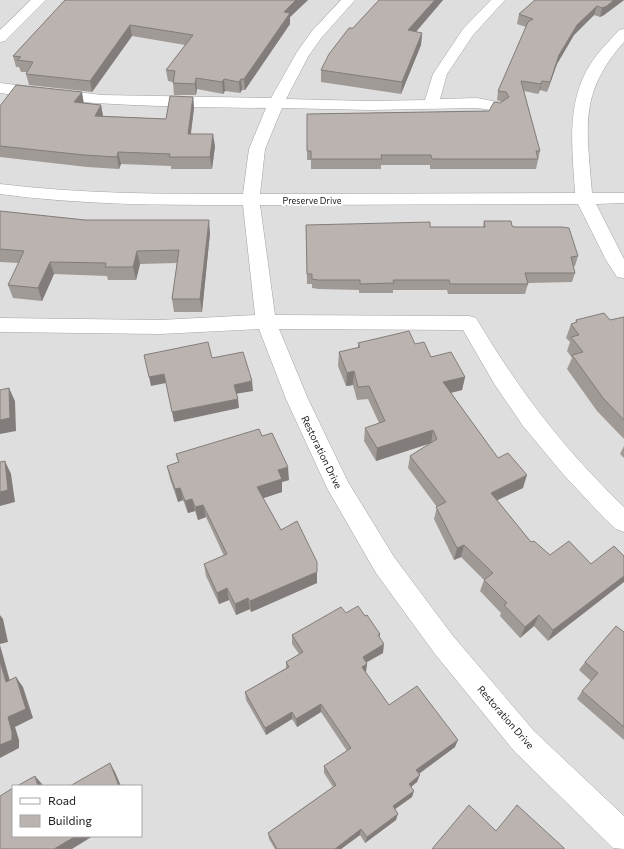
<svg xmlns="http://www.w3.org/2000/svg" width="624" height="849" font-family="Commissioner,sans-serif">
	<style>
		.residential { fill: #dfdede; fill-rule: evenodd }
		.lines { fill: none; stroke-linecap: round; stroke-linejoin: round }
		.minor-casing { stroke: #a2a2a2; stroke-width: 1 }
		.minor { fill: #fff; fill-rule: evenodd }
		.wall { fill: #a09a96 }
		.shaded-wall { fill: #827d7a }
		.building { fill: #bab3af; stroke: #827d7a }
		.labels { text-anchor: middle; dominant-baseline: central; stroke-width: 4; stroke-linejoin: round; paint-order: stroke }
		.far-street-label { font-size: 9px; fill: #212121; stroke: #fff }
		.street-label { font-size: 10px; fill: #212121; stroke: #fff }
	</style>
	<rect width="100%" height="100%" fill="#f0ede9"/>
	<path class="residential" d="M0,0H624V849H0ZM13,786H141V836H13Z"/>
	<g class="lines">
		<g class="minor-casing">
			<path id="minor" d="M31,0H46L5,41L0,42V30Z
				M341,0H355L322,37L309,55L286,99L370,101L425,100L433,74L463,29L491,0H505L473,35L447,74L440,99L477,98L503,103L506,106L503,109L498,111L477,108L370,110L282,108L265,149L260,194L575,193C572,144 565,97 596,56C603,47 612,38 619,30L624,29V42C578,94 587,128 592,193H624V203L596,204L624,259V278L617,277L606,260L578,204L260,205L275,315L469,316L476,318C520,392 562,447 624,507V532L616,529L605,519L563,474L523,426L495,385L463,330L279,329L308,399L348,482L394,557L453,636L534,731L624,816V849L613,848L514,751L435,654L376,573L327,488L286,399L259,329L160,334L0,332V318L160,320L255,315L243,205C161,205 81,205 0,194V184C81,194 162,194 243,194L249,149L266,108C177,107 88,106 0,93V83L102,95L271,98L297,52L312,31Z"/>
		</g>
		<use href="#minor" class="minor"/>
	</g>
	<path class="wall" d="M65,0H308L290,17V24L245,90H242L240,93L225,91L223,94L197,89L196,95H174L173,82L168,81L166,70L185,45L132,36L92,92L29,85L26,74L27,72H21L19,67H16L13,56Z
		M379,0H443L416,32L422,33L421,45L401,94L321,82V70L353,28Z
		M535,0H624L604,15L600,17L594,15L574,35L557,64L547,92L540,90L538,94L524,91L540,151L536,169H430V165H381V169H311V160H307V114L489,111L502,102L497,100L498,91L526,27L517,24L519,14Z
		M193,97L194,108L191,134L215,146L212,169H171V166L121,164L119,169L87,167L0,157V106L84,103L101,105L103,116L166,119Z
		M0,211L210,233L202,312H174L172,299L177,263L140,264L136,280H108L107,276L54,274L42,301L13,298L8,285L19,263L0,262Z
		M484,221L512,226L578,256L575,266H573L575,273L572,282L528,283V284L525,294H448L447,290H393V293H359V290L318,289L312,288V284H307L306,225L430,227H483Z
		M624,317V439L597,411L567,369L572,358L567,351L570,342L566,338L571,324L575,323L576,320H610Z
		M358,343L415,344L431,357L465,377L462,390L451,393L498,458L523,488L497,500L531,542L550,555L591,564L548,641L534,626L520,638L500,616L501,613L480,591L484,580L461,557L454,560L434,519L437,507L408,468L410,456L431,443L376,461L364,441L365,428L379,423L368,399L357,400L353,385L346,386L338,366L339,352L358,348Z
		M262,436L289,480L282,482V492L263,498L281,530L317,583L251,612L250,609L236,615L229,600L219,604L206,576L204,564L224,556L206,517L198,520L195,511L188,513L183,500L178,502L170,479L167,466L178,462L176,454Z
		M624,446V458L620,454Z
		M346,613L365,616L380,634V638L383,653L366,662L367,664L365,672L389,705L455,747L419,774L417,782L411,787L412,797L395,809L396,820L365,843L360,835L341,849H275L269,839L268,833L333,787L324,773V766L347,751L321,712L297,727L292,719L266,735L246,700L245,692L286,668V662L299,654L292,644V635Z
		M624,632V740L577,699L582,691L591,681L579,670L585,662Z"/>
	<path class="shaded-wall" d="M296,0H308L290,17V24L245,90L244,79L284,12Z
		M435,0H443L407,42L408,30Z
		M614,0H624L604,15L600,17L602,8Z
		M597,6L594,15L574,35L557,64L547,92L550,82L559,55L577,25Z
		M130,25L132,36L92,92L90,81Z
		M422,33L421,45L401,94L402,82Z
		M196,78L197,89L196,95L195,84Z
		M224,79L225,91L223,94L222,82Z
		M241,79L242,90L240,93L239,82Z
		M542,81L540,90L538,94L541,84Z
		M82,92L84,104L74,102Z
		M193,97L194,108L189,146L188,134Z
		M101,105L103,116H95Z
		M213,134L215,146L212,169L210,157Z
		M118,152L121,164L119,169L117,157Z
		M209,220L210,233L202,312L200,299Z
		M137,251L140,264L136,280L133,267Z
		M50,262L54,274L42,301L38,288Z
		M354,371L353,385L346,386L347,373Z
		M164,374L166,383L151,386L149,377Z
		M465,377L462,390L441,395L443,382Z
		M252,381L253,391L235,394L234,385Z
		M9,388L15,401L16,431L0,434V420Z
		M238,399L239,408L174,422L172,412Z
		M433,430L431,443L376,461L377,448Z
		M5,461L11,474L15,502L0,506V492Z
		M288,467L289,480L282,482V492L258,500L257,487L278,470Z
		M527,475L523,488L487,505L491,493Z
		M180,488L183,500L178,502L175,489Z
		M192,499L195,511L188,513L185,501Z
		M203,505L206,517L198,520L195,507Z
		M464,545L461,557L454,560L457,548Z
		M317,572V583L251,612L250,601Z
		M624,576V582L548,641L553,630Z
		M227,588L229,600L219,604L217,593Z
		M248,598L250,609L236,615L235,604Z
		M0,615L3,619L8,642L0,644Z
		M539,615L534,626L520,638L525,627Z
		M384,644L383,653L362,665L363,657Z
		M0,645L13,692L6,682L0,661Z
		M367,664L366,672L361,675L362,667Z
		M16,677L23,687L33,718L15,727L19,740V748L0,758V745L8,717Z
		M321,704V712L297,727L296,719Z
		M292,712V719L266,735L265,728Z
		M458,740L455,747L414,777L416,770Z
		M110,763L115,772L121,786H119Z
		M420,775L417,782L407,790L409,784Z
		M35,776L42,784L43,786H38Z
		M414,791L412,797L391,812L393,806Z
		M398,814L396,820L365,843L367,837Z
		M361,829L360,835L341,849H335Z
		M76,836H93L72,849H54Z"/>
	<path class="building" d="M65,0H296L284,12L290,13L244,79H241L239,82L224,79L222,82L196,78L195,84L173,83L175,71L166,70L193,35L130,25L90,81L26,74L33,62L17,60L21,57L13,56Z
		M379,0H435L408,30L422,33L402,82L321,70L329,54L349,28H353Z
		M535,0H614L607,6L602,8L597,6L577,25L559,55L550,82L542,81L541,84L521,81L540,151H536L538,159H432L431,155H381L382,159H311V151H307V114L489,111L494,102L500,103L509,97L506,92L498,91L528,22L533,19L519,14Z
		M16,85L82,92L74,102L101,105L95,116L166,119L170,96L193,97L188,134H213L210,157H169L170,154L118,152L117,157L84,155L0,146V106Z
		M0,211L85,220H209L200,299H172L179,250L137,251L133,267H105L106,263L50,262L38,288L8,285L24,251L0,249Z
		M484,221H511L512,226L515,227H562L569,228L578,256L571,257L575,273H525L528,284H450L449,280H393L394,283L360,284V280H318L312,279V274H307L306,225L430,222V227H485Z
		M604,313L610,320L624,317V420L603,398L572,355L583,352L571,337L579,335L571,324L577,322L576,320Z
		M409,331L415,344L424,342L431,357L451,352L465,377L443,382L498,458L508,453L527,475L491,493L531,542L534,541L550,555L569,541L591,564L614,546L624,556V576L553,630L539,615L525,627L504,605L507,603L484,580L493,573L464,545L457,548L436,507L446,502L410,456L437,439L433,430L377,448L365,428L385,421L369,386L358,387L354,371L347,373L339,352L360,347L358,343Z
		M208,342L212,358L243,352L252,381L234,385L238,399L172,412L164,374L149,377L144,355Z
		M9,388L10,418L0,420V390Z
		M259,429L262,436L272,433L288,467L278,470L282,479L257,487L281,530L297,521L317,562V572L250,601L248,598L235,604L227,588L217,593L204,564L227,554L203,505L195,507L192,499L185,501L180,488L175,489L167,466L179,462L176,454Z
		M5,461L8,490L0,492V462Z
		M358,606L365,616L367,615L380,634L378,635L384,644L363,657L367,664L362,667L389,705L417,686L458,740L416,770L420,775L409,784L414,791L393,806L398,814L367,837L361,829L335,849H277L268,833L336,785L324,766L351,748L321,704L296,719L292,712L265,728L245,692L289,667L286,662L303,652L292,635L341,607L346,613Z
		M616,626L624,632V727L582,691L598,673L585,662Z
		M0,661L6,682L16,677L26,709L8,717L12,732V740L0,745Z
		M110,763L119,786H70Z
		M35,776L38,786H17Z
		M13,788V836H76L54,849H0V796Z
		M469,805L496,831L517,805L564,848V849H432Z"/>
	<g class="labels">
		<g class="far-street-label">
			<text x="312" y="200">Preserve Drive</text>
		</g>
		<g class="street-label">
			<text transform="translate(322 452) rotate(64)">Restoration Drive</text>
			<text transform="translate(506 717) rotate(49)">Restoration Drive</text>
		</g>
	</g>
	<rect x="12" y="785" width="130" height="52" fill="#ffffff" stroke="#a6a6a6"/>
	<rect x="20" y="798" width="20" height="6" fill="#ffffff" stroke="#a6a6a6"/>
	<text x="48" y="805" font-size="12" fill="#212121">Road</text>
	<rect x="20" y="815" width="20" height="12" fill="#bab3af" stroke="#a6a6a6"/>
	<text x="48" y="825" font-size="12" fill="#212121">Building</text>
</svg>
